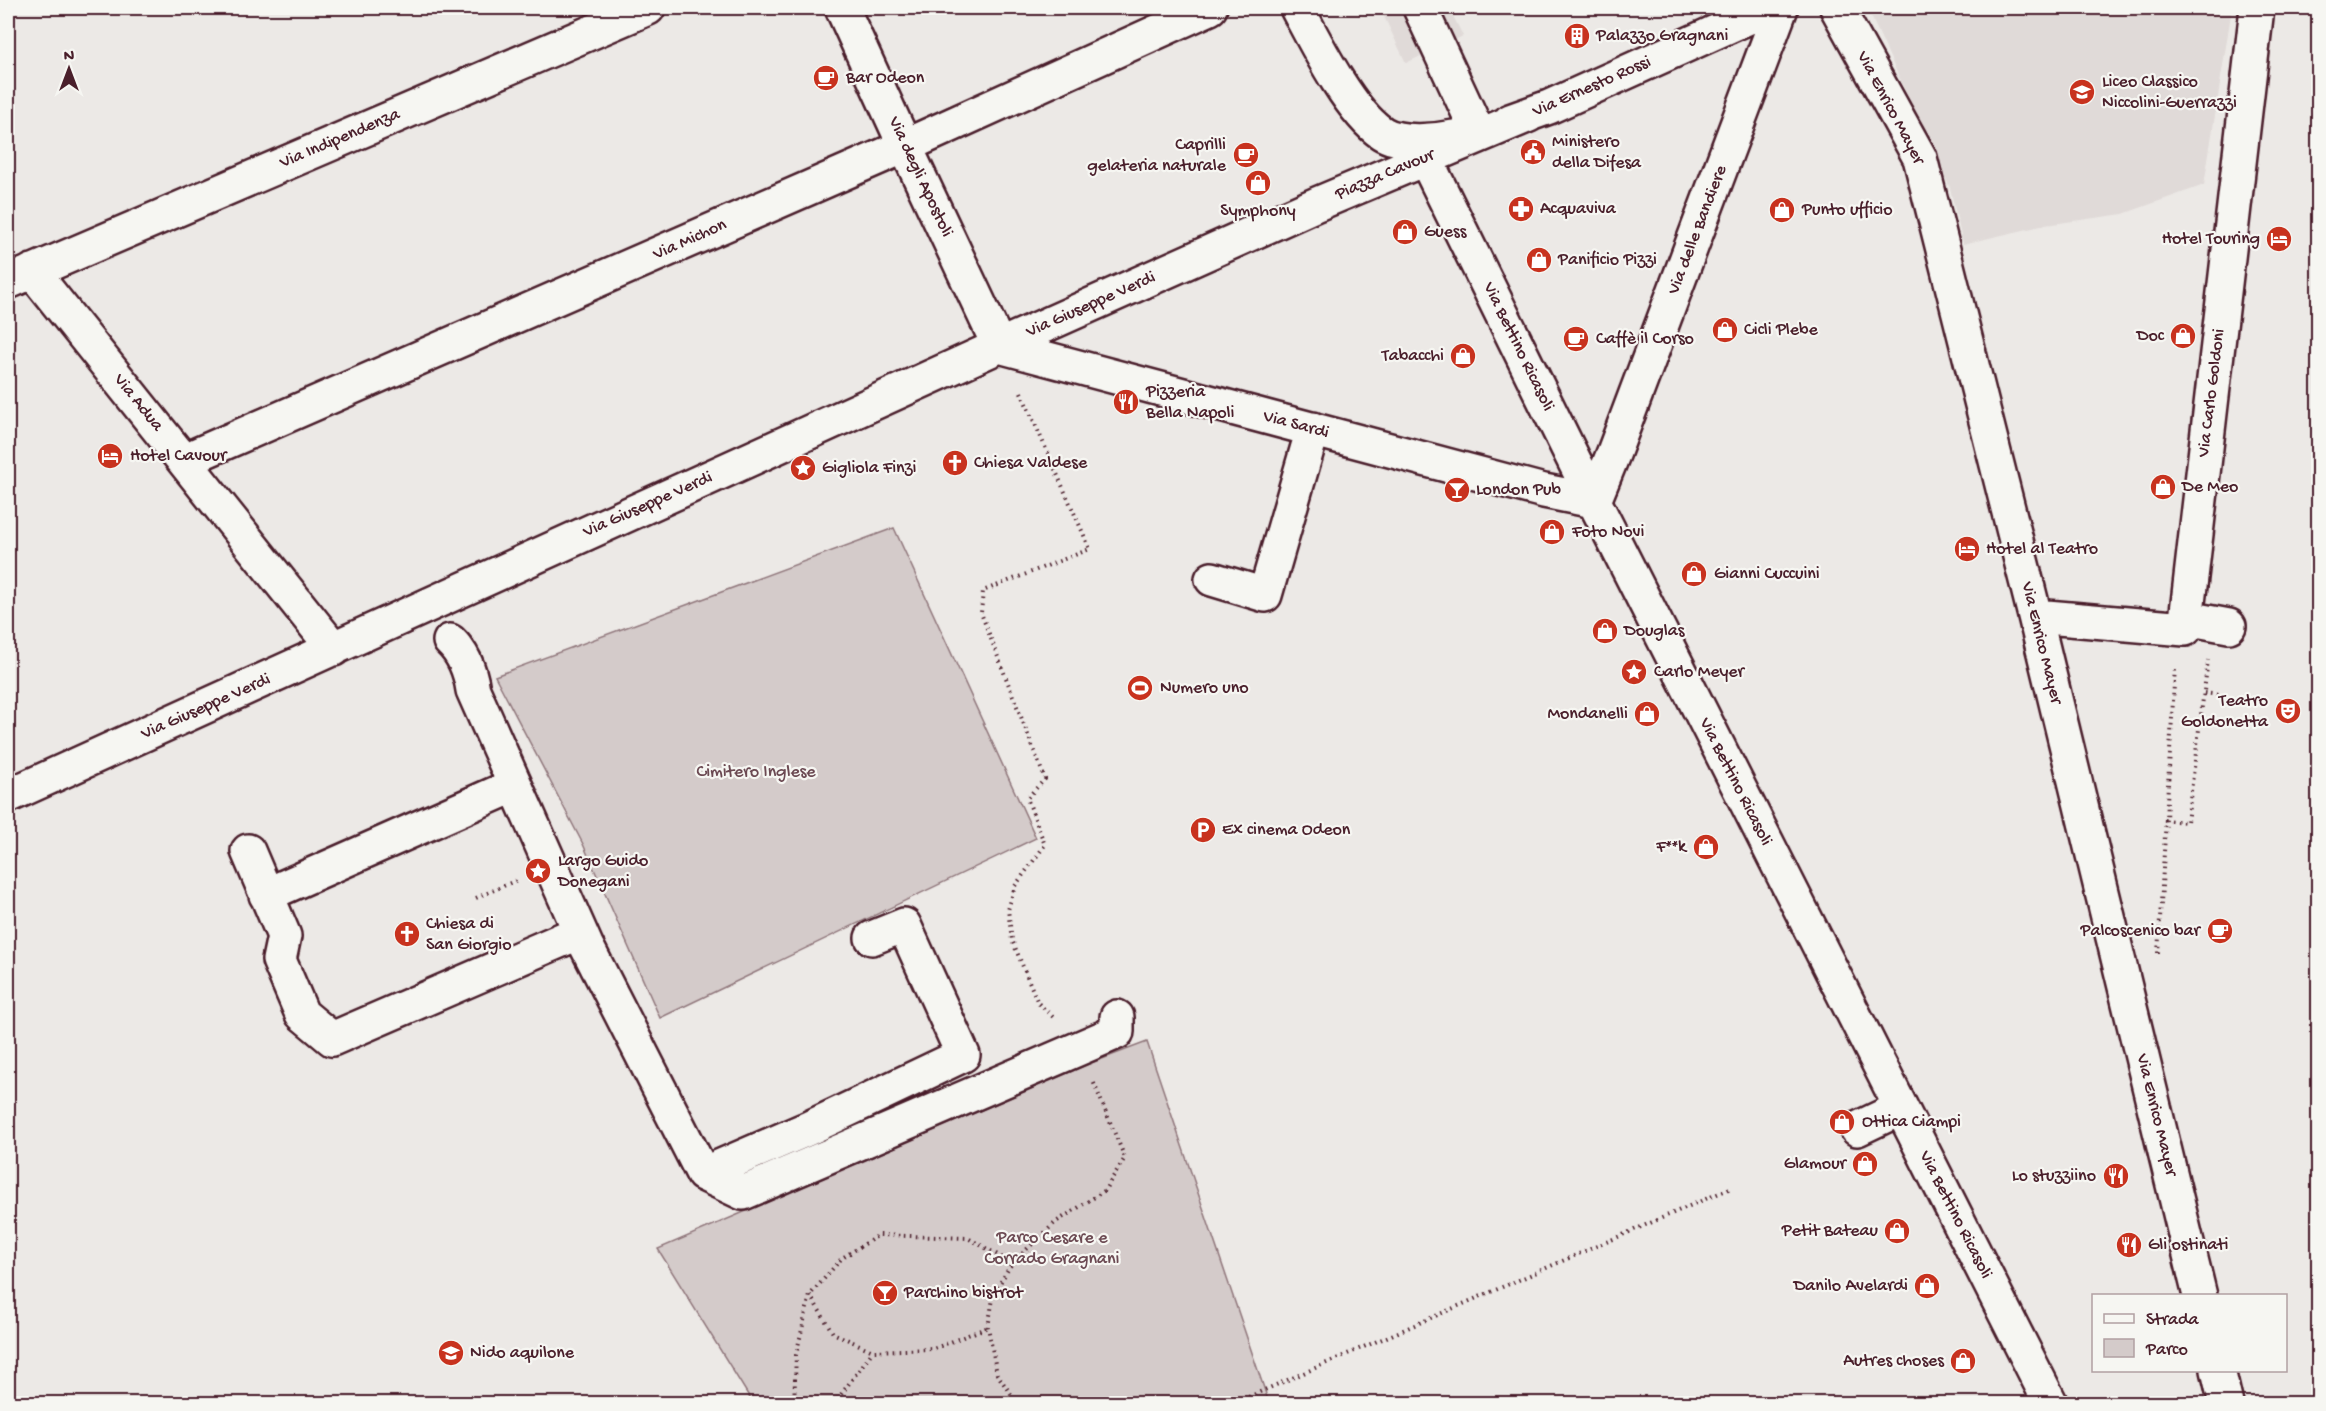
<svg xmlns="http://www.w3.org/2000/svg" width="2326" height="1411" font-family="'Gochi Hand',sans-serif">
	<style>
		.built { fill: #e0dad8 }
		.green { fill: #d4cbca; stroke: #8f757a; stroke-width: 1.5 }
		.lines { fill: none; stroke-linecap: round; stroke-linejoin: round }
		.minor-casing { stroke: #4a1f2b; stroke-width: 38 }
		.path { stroke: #4a1f2b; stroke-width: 4; stroke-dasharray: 1.5 4.5; stroke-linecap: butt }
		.minor { stroke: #f6f6f2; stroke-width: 33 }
		.labels { text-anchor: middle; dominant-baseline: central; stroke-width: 4.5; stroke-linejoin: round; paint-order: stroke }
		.poi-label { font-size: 18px; fill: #4a1f2b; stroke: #f6f6f2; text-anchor: start }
		.street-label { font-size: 18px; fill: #4a1f2b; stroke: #f6f6f2 }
		.park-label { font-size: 18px; fill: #6c4a53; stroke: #f6f6f2 }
	</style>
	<rect width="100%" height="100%" fill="#ece9e6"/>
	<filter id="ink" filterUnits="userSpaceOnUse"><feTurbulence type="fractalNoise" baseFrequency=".0167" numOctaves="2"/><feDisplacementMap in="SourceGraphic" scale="12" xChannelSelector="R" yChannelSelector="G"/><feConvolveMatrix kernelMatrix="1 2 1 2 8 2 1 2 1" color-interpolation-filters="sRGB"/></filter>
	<g filter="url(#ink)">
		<path class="built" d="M1380,8H1449L1463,36L1406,63Z
			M1883,8H2232L2204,185L2123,214L2045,225L1963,244L1950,188L1870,14Z"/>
		<path class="green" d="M894,528L1036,838L660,1018L583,844L495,676Z
			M1147,1042L1269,1403H753L658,1249L1086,1065Z"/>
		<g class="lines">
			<g class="minor-casing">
				<path id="minor" d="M842,8L905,146L999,346
					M1297,8C1315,42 1350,112 1382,133C1399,144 1435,141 1454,137
					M1420,8L1479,135
					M1837,8L1920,158L2035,616L2200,1296
					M1510,121L1549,107L1769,8
					M1425,158L1594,501L2051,1404
					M32,271L334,649
					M8,282L648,8
					M999,346L1544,491L1594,501L1614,452L1781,8
					M185,460L905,146L1210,8
					M1212,579L1265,595L1313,429
					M2035,616L2185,629L2257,8
					M2186,618L2229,626
					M450,641C464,654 470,670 473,690L586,945L703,1174L743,1193L1117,1032V1017
					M8,796L999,346L1317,204L1529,115
					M248,851L284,936L279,960L302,1014L332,1039L580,932
					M266,895L515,785
					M1857,1129L1901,1108
					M703,1174L807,1129L963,1055L904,925L872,938
					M2218,1370L2226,1404"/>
			</g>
			<path class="path" d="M1021,392L1090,549L983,591L981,613L1045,779L1027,798L1045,845L1015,886L1008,910L1012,940L1038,1003L1053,1017
				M2204,693L2220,695
				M2164,820L2187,822L2208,660
				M476,898L517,880
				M2158,953L2175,667
				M810,1295L833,1333L873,1351L933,1349L988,1327
				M794,1404L796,1355L810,1295L842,1258L879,1235L968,1238L1012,1263
				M834,1404L873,1351
				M1018,1404L997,1374L988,1327L994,1293L1012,1263L1056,1222L1104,1191L1125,1158L1093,1081
				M1232,1404L1731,1188"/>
			<use href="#minor" class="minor"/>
		</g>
	</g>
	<defs>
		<g id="building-disc" transform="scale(1.35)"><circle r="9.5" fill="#c8321e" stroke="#f6f6f2"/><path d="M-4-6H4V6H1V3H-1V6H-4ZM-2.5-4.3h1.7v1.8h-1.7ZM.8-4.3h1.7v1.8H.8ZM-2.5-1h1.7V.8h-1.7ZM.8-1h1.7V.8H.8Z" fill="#fff"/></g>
		<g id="cafe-disc" transform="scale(1.35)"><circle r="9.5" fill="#c8321e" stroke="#f6f6f2"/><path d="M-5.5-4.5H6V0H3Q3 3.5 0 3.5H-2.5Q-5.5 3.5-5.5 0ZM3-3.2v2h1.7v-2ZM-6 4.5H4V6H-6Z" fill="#fff"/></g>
		<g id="school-disc" transform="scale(1.35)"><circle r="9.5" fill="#c8321e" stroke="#f6f6f2"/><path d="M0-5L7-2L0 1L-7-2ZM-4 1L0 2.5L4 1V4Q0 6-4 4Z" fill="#fff"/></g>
		<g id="civic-disc" transform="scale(1.35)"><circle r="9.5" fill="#c8321e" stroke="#f6f6f2"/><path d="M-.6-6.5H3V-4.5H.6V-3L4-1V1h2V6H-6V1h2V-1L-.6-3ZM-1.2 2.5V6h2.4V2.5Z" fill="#fff"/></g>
		<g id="shop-disc" transform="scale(1.35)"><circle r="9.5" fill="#c8321e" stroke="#f6f6f2"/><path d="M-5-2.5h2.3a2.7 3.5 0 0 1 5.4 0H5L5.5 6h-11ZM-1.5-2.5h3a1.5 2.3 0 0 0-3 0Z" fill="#fff"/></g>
		<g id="pharmacy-disc" transform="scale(1.35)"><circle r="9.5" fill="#c8321e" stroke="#f6f6f2"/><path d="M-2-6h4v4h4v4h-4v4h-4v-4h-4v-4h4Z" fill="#fff"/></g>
		<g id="hotel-disc" transform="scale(1.35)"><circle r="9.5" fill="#c8321e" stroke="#f6f6f2"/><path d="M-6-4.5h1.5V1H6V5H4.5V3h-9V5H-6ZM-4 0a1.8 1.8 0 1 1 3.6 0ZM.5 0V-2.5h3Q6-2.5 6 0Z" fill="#fff"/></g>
		<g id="restaurant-disc" transform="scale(1.35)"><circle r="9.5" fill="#c8321e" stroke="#f6f6f2"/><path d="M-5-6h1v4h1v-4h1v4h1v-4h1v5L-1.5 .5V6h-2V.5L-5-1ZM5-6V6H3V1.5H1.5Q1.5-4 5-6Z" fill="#fff"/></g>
		<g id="church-disc" transform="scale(1.35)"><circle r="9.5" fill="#c8321e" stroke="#f6f6f2"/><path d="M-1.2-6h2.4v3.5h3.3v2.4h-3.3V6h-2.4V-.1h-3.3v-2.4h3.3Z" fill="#fff"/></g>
		<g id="sight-disc" transform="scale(1.35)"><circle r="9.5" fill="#c8321e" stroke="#f6f6f2"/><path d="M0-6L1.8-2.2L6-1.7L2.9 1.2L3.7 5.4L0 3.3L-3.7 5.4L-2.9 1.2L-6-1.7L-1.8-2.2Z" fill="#fff"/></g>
		<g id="bar-disc" transform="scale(1.35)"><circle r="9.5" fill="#c8321e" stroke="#f6f6f2"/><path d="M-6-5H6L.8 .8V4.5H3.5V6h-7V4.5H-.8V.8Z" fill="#fff"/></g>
		<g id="stadium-disc" transform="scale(1.35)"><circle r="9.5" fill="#c8321e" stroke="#f6f6f2"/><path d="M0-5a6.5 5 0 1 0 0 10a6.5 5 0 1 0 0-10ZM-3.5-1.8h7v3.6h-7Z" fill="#fff"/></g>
		<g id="theatre-disc" transform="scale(1.35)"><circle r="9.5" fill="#c8321e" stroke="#f6f6f2"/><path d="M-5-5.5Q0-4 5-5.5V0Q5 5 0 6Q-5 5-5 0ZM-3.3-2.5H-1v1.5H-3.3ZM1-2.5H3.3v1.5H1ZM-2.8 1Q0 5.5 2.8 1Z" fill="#fff"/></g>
		<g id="parking-disc" transform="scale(1.35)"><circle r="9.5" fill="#c8321e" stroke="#f6f6f2"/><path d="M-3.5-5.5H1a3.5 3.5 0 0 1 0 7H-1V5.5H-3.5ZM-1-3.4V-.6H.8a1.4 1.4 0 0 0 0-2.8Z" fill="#fff"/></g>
	</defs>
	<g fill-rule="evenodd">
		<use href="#building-disc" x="1577" y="36"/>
		<use href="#cafe-disc" x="826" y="78"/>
		<use href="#school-disc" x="2082" y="92"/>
		<use href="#civic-disc" x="1533" y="152"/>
		<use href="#cafe-disc" x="1246" y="155"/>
		<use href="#shop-disc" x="1258" y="183"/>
		<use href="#pharmacy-disc" x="1521" y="209"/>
		<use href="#shop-disc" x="1782" y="210"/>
		<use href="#shop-disc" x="1405" y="232"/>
		<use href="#hotel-disc" x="2279" y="239"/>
		<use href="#shop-disc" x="1539" y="260"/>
		<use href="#shop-disc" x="1725" y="330"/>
		<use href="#shop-disc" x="2183" y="336"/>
		<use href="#cafe-disc" x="1576" y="339"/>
		<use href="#shop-disc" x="1463" y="356"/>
		<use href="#restaurant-disc" x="1126" y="402"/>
		<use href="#hotel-disc" x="110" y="456"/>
		<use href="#church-disc" x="955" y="463"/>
		<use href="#sight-disc" x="803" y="468"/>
		<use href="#shop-disc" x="2163" y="487"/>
		<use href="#bar-disc" x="1457" y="490"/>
		<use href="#shop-disc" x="1552" y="532"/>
		<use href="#hotel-disc" x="1967" y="549"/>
		<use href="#shop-disc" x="1694" y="574"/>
		<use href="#shop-disc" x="1605" y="631"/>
		<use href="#sight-disc" x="1634" y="672"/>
		<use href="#stadium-disc" x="1140" y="688"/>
		<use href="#theatre-disc" x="2288" y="711"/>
		<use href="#shop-disc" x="1647" y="714"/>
		<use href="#parking-disc" x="1203" y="830"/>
		<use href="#shop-disc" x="1706" y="847"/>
		<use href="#sight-disc" x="538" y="871"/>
		<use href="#cafe-disc" x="2220" y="931"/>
		<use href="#church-disc" x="407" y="934"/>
		<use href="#shop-disc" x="1842" y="1122"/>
		<use href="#shop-disc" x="1865" y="1164"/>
		<use href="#restaurant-disc" x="2116" y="1176"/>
		<use href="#shop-disc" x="1897" y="1231"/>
		<use href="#restaurant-disc" x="2129" y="1245"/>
		<use href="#shop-disc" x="1927" y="1286"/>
		<use href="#bar-disc" x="885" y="1293"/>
		<use href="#school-disc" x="451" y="1353"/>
		<use href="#shop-disc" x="1963" y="1361"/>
	</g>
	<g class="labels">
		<g class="poi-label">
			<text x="1596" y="36">Palazzo Gragnani</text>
			<text x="846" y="78">Bar Odeon</text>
			<text x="2102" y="82">Liceo Classico<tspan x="2102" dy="21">Niccolini-Guerrazzi</tspan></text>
			<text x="1552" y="142">Ministero<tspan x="1552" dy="21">della Difesa</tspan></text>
			<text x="1226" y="145" text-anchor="end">Caprilli<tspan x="1226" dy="21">gelateria naturale</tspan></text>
			<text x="1540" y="209">Acquaviva</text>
			<text x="1802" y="210">Punto ufficio</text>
			<text x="1258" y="211" text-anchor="middle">Symphony</text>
			<text x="1424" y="232">Guess</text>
			<text x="2260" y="239" text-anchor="end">Hotel Touring</text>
			<text x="1558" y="260">Panificio Pizzi</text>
			<text x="1744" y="330">Cicli Plebe</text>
			<text x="2164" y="336" text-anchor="end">Doc</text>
			<text x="1596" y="339">Caffè il Corso</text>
			<text x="1444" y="356" text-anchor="end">Tabacchi</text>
			<text x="1146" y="392">Pizzeria<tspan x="1146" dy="21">Bella Napoli</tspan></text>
			<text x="130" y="456">Hotel Cavour</text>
			<text x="974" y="463">Chiesa Valdese</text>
			<text x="822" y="468">Gigliola Finzi</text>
			<text x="2182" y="487">De Meo</text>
			<text x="1476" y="490">London Pub</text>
			<text x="1572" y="532">Foto Novi</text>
			<text x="1986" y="549">Hotel al Teatro</text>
			<text x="1714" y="574">Gianni Cuccuini</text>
			<text x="1624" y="631">Douglas</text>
			<text x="1654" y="672">Carlo Meyer</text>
			<text x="1160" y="688">Numero uno</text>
			<text x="2268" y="701" text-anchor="end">Teatro<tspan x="2268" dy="21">Goldonetta</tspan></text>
			<text x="1628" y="714" text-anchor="end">Mondanelli</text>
			<text x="1222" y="830">Ex cinema Odeon</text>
			<text x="1686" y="847" text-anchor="end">F**k</text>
			<text x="558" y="861">Largo Guido<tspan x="558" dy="21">Donegani</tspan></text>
			<text x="426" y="924">Chiesa di<tspan x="426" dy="21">San Giorgio</tspan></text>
			<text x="2200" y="931" text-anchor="end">Palcoscenico bar</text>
			<text x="1862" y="1122">Ottica Ciampi</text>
			<text x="1846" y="1164" text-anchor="end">Glamour</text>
			<text x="2096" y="1176" text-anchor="end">Lo stuzziino</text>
			<text x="1878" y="1231" text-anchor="end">Petit Bateau</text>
			<text x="2148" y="1245">Gli ostinati</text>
			<text x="1908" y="1286" text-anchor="end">Danilo Avelardi</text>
			<text x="904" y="1293">Parchino bistrot</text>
			<text x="470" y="1353">Nido aquilone</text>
			<text x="1944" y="1361" text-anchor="end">Autres choses</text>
		</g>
		<g class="street-label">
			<text transform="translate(1592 87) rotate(-24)">Via Ernesto Rossi</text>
			<text transform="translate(1890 108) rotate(62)">Via Enrico Mayer</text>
			<text transform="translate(340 139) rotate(-23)">Via Indipendenza</text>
			<text transform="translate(1385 175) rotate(-23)">Piazza Cavour</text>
			<text transform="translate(920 177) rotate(65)">Via degli Apostoli</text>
			<text transform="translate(1698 230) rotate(-69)">Via delle Bandiere</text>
			<text transform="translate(690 240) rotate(-24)">Via Michon</text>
			<text transform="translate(1091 305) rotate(-24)">Via Giuseppe Verdi</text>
			<text transform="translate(1518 347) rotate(64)">Via Bettino Ricasoli</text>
			<text transform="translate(2212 393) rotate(-83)">Via Carlo Goldoni</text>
			<text transform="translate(138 403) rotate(51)">Via Adua</text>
			<text transform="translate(1296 425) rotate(15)">Via Sardi</text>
			<text transform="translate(648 505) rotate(-24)">Via Giuseppe Verdi</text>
			<text transform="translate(2041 643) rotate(76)">Via Enrico Mayer</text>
			<text transform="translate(206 707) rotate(-24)">Via Giuseppe Verdi</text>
			<text transform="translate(1735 782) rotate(63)">Via Bettino Ricasoli</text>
			<text transform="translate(2156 1115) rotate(76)">Via Enrico Mayer</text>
			<text transform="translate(1955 1215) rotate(63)">Via Bettino Ricasoli</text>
		</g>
		<g class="park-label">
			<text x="756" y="772">Cimitero Inglese</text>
			<text x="1052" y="1238">Parco Cesare e<tspan x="1052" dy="21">Corrado Gragnani</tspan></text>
		</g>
	</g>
	<rect width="2326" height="1411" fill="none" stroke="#f6f6f2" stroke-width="30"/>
	<rect x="15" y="15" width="2296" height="1381" fill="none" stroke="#4a1f2b" stroke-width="2" filter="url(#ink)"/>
	<rect x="2092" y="1294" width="195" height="78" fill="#f6f6f2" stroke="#b1a0a2" stroke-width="1.5"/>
	<rect x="2104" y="1314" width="30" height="9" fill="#f6f6f2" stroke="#b1a0a2" stroke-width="1.5"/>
	<text x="2146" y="1324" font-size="18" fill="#4a1f2b">Strada</text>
	<rect x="2104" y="1339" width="30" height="18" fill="#d4cbca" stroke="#b1a0a2" stroke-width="1.5"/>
	<text x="2146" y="1354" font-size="18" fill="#4a1f2b">Parco</text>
	<g transform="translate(69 69)" stroke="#f6f6f2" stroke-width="4.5" paint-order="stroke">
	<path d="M0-4.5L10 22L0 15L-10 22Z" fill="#4a1f2b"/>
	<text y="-9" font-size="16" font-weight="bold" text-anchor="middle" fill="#4a1f2b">N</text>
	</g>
</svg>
